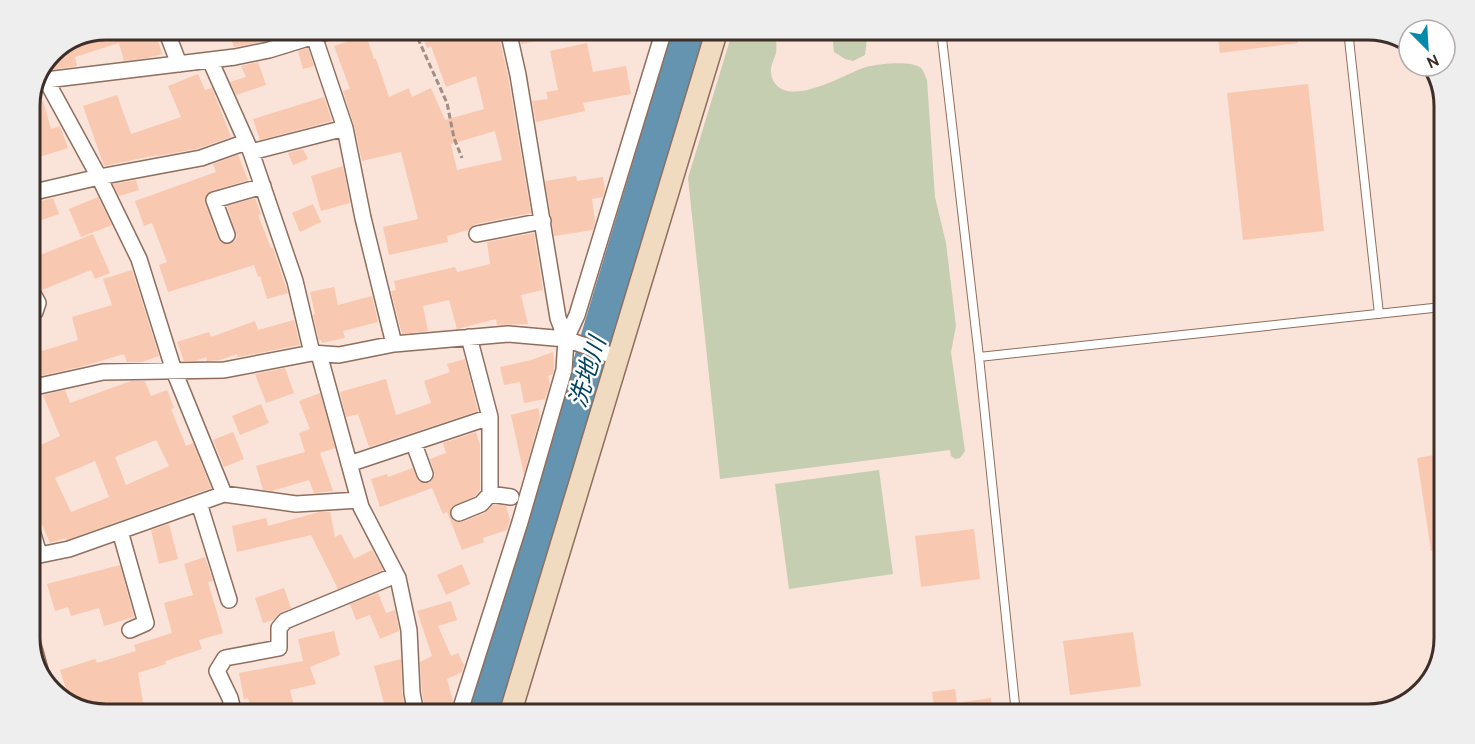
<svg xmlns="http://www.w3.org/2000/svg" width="1475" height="744" font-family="Cabin,'Noto Sans JP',sans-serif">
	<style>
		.green { fill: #c6ceb2 }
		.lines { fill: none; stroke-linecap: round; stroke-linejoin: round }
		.river { stroke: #6494af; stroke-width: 33 }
		.building { fill: #f9c8b0; fill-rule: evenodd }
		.lane-casing { stroke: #8f6e5e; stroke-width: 10 }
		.street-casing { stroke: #8f6e5e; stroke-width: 18 }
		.secondary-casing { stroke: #8f6e5e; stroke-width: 24 }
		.path { stroke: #a08d84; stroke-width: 3; stroke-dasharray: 6 3; stroke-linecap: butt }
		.lane { stroke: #fff; stroke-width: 8 }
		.street { stroke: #fff; stroke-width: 15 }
		.secondary { stroke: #f1dbc0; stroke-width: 21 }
		.labels { text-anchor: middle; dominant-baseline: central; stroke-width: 5; stroke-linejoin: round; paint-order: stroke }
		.water-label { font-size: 24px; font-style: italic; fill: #004560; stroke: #fff }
		.rim { fill: none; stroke: #3d2e28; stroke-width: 3 }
	</style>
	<rect width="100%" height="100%" fill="#fae3d8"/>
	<path class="green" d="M733,30H775C776,38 777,45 776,53C773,63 768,69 773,80C788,110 846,73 866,67C878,64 911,60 921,68C924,71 925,76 927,80L935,197L946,243L956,326L951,352L965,451L960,458L955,459L951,456L950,450L720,479L688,178Z
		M832,30H868L865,55L853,61L845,59L834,52Z
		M879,470L893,574L789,589L775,484Z"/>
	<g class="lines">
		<path class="river" d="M485,714C516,617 542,519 572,422C611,291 651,161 689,30"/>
	</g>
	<path class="building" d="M107,30H118L121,40L155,31L162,54L147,58L124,61L119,43L75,57L77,66L51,70L49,61L53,52Z
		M247,30H301L267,41L234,47L230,36Z
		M420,30H488L489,34L498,32L508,77L531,213L475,224L468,230L447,236L448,242L389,255L383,227L418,219L401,152L362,161L354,125L343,91L350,89L334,46L366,35L374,59H376L389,97L409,88L412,97L431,88L445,120L484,109L476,76L446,87L431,46L427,48ZM495,131L502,160L457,170L451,144Z
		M518,30H556L557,37L521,44Z
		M1217,30H1296L1298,43L1220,53Z
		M587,43L593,72L626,66L631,94L583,103L585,111L536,122L532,101L548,99L546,92L558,90L550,51Z
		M308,48L314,66L303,69L298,51Z
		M258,62L266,85L236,95L230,82L246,77L241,66Z
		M198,74L205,90L212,88L231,137L196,149L157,156V155L104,166L83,106L117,95L131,134L181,117L168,86Z
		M1308,84L1324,231L1243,240L1227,93Z
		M324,97L332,121L260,140L253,119Z
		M43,101L51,129L60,126L68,148L30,160V105Z
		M303,149L308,159L293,165L288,153Z
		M238,155L248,180L211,191L205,198V203L218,239L225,244H230L235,241L237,236L227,206L255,198L261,214L258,215L271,248H273L288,293L267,299L260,276L258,277L254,265L168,292L159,265L167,262L152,223L144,226L135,201L216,172L213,164Z
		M343,166L350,203L321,211L311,176Z
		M576,176L577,181L603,177L605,190L603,197L592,199L595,222L593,230L554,236L545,181Z
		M136,180L139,190L119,196L113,184Z
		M98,197L112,225L81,237L69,209Z
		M53,198L59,214L30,224V204Z
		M313,204L321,222L300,232L292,213Z
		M534,233L543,290L521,295L528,324L497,325L496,319L457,329L449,300L423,306L428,331L402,334L391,291L396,290L394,281L455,267L457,272L490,264L487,242Z
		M93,234L110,273L95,279L91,270L42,290L30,259Z
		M132,270L159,356L142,362H127L124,354L80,367L30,378V326L34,325L42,351L78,340L72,317L112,305L103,279Z
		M334,287L338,305L372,296L378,322L343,331L345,338L322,343L321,340H319L313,315L315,314L310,292Z
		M294,320L300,345L238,357L237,354L220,360L207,361L206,357L195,361H184L177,342L209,332L211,337L255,321L258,330Z
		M553,352L554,368L553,374L548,376L550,385L545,399L524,403L520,382L504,385L500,367L531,360Z
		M465,359L478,411L369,447L358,414L346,417L340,392L386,379L396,415L431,403L424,381L450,372L447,364Z
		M285,368L294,393L266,403L255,374Z
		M131,381H145L151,396L167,390L174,408L171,409L186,446L193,443L211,488L67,540L66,538L50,543L30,497V450L60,436L43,395L65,390L70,403ZM156,440L169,466L126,485L115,457ZM95,461L109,497L71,512L55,478Z
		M320,393L335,448L320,453L333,491L314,493L309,480L272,491L263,490L256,466L305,452L299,433L310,429L299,401Z
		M261,404L269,423L240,435L232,416Z
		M538,408L540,417L524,475L511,415Z
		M233,432L244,459L224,467L213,440Z
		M476,432L480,445V490L475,496L452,507L450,516L454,521L462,522L485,513L494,504L506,506L510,520L507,530L483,538L484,542L462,550L447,512L443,514L432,488L380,507L371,479L387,474L388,477L413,468L418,481L423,483H429L435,475L430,459L446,453L443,443Z
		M1440,454L1439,550L1431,551L1417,458Z
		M319,512H330L335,537L341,534L354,559L372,550L383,570L338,589L311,535L237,552L232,526L266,518L268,526Z
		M169,524L178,559L159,564L151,530Z
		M974,529L980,579L921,587L915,536Z
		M205,557L213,581L208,582L223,633L199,640L202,649L165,661L166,664L138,673L145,714H107L71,704L60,670L95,659L97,663L136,651L134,645L172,633L164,603L193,595L184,564Z
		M462,564L470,584L446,595L437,575Z
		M120,565L134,617L104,626L99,608L71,616L68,607L55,611L47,584Z
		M284,588L291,608L281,612L273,620L263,623L255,598Z
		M378,593L386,613L395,610L399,631L380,639L370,615L356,620L350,604Z
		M451,601L457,620L438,626L451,656L458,653L464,665L462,672L447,679L453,701L449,714H426L422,692L420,662L432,656L417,611Z
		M334,631L340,655L310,667L316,684L290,690L296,714H252L248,698L244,699L239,673L303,661L298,639Z
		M1133,632L1141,686L1070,695L1063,641Z
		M401,659L402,693L406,714H387L374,666Z
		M955,689L957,703L991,698L993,714H935L932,692Z"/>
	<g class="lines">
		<g class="lane-casing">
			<path id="lane" d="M941,30L979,357L1016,714
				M1348,30L1379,314
				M979,357L1442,307"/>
		</g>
		<g class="street-casing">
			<path id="street" d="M166,30L179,64
				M312,30L345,128L363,218L394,344
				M508,30L518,75L558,318L566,339
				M210,60L251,152L295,281L312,353
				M46,80L235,57L269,50L334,30
				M40,81L46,80L99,177L139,259L174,371L224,494
				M251,152L345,128
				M30,193L99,177L201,158L246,142
				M477,234L543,221
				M227,235L214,200L263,186
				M30,288L38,303L35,312H30
				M319,354L361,507L398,578L409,630L412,693L416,714
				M30,388L103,372L224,370L312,353L339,355L394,344L508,334L566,339L616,357
				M414,444L425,474
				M349,464L490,417
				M490,494L511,497
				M199,503L229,600
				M459,513L481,504L490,494V417L469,337
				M30,524L39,554
				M120,531L146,623L130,630
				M30,557L69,549L224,494L296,504L359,500
				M30,634L40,670
				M234,714L230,698L217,671L225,658L279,648V628L285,621L396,575
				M459,714L520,522L564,370L566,339L577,315L664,30"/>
		</g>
		<g class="secondary-casing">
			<path id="secondary" d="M510,714L717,30"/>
		</g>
		<path class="path" d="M414,30L447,103L454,138L462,158"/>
		<use href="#lane" class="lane"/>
		<use href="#street" class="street"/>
		<use href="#secondary" class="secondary"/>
	</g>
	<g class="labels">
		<g class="water-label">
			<text transform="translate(587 372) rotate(-73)">洗地川</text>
		</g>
	</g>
	<path d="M0 0H1475V744H0ZM106 40H1368A66 66 0 0 1 1434 106V638A66 66 0 0 1 1368 704H106A66 66 0 0 1 40 638V106A66 66 0 0 1 106 40Z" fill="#efeeee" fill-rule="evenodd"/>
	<path class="rim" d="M106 40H1368A66 66 0 0 1 1434 106V638A66 66 0 0 1 1368 704H106A66 66 0 0 1 40 638V106A66 66 0 0 1 106 40Z"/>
	<g transform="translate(1427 48) rotate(156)"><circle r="28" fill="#ffffff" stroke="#b1aba9" stroke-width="1.5"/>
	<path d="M0-4.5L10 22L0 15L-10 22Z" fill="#048aaa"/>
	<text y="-9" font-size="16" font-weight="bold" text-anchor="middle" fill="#3d2e28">N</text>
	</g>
</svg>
